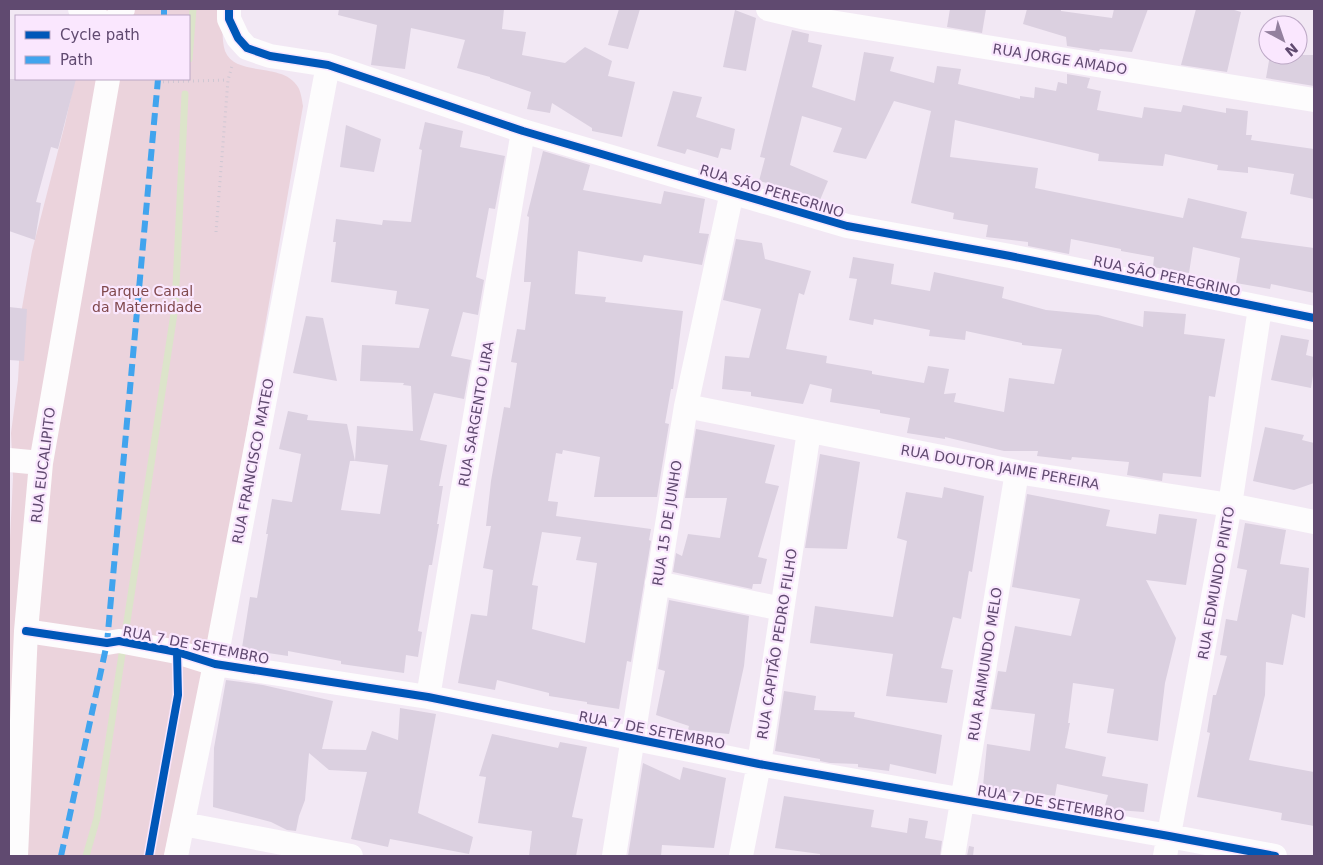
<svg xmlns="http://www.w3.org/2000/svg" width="1323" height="865" font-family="'DejaVu Sans',sans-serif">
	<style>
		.green { fill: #ebd3dc }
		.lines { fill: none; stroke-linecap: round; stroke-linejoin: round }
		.stream { stroke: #dce4ca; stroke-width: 7 }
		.building { fill: #dbd0e0; fill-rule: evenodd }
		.path { stroke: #cfc7d3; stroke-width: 3; stroke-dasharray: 1 4; stroke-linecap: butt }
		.minor { stroke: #fdfcfd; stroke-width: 24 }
		.quiet { stroke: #41a4ee; stroke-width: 6; stroke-dasharray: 12 6; stroke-linecap: butt }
		.cycleway-casing { stroke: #fae7fe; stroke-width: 11 }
		.cycleway { stroke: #0057b8; stroke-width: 8 }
		.labels { text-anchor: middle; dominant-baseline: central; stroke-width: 4.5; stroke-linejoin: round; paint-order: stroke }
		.street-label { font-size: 14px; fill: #604a70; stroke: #fae7fe }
		.park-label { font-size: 14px; fill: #80494d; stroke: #fae7fe }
	</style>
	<rect width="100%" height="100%" fill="#f2e8f4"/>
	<path class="green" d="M95,9H224C223,22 221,38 225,51C236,78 283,61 298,87C301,92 302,100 303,106L219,593L164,856H9V560L13,477L11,433L18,380L22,308L32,251L65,124L75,79H189V16H93Z"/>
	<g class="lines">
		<path class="stream" d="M189,59L193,9
			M86,856L97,818L175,307L185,94"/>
	</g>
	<path class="building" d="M339,9H504L502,29L526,32L522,55L565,63L585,47L612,61L608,76L635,82L622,137L592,131V128L552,103L550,113L527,109L531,92L490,78V77L457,68L465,40L411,28L405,69L371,65L377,25L338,15Z
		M619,9H640L628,49L608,45Z
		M950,9H986L982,33L947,27Z
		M1027,9H1061V11L1112,18L1114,9H1148L1132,52L1100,49L1099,51L1067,46L1066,37L1023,24Z
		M1196,9H1231L1241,12L1227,72L1181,65Z
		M735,10L756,18L746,71L723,67Z
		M792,30L809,34L808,42L822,45L812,87L855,101L864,52L894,57L890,71L934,83L937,66L961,69L958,84L1020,99V96L1034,98L1035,87L1056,91L1058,82L1067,84V74L1090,78L1087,88L1101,91L1097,110L1142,118L1144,107L1181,112L1183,105L1226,113V108L1248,111L1246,135H1252L1251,140L1314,149V199L1290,194L1294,174L1248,167V173L1217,170L1218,165L1165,154L1163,166L1098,161L1099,154L955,120L950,157L1038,168L1035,188L1183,218L1188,198L1247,212L1241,238L1314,248V293L1271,284L1270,289L1236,283L1240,258L1193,247L1189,273L1153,267L1154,257L1121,251V249L1071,239L1069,254L1028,246V242L986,237L988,225L953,219L954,213L911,203L931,111L894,101L866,159L833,152L842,128L802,116L790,165L828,181L820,200L791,189L759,181L765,158L760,157Z
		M1270,55H1314V86L1266,78Z
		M9,79H76L58,149L51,147L36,202L41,203L35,240L9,231Z
		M673,91L702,97L696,117L735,129L731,150L721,148L718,158L687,149L685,154L657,146Z
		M425,122L463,131L460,147L505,156L495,209L489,208L476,277L484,280L478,315L463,312L451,356L471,360L464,399L434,393L420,440L447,445L439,486H443L437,524H439L432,565H429L418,631L422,632L418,657L406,655L404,673L341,664V661L288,651V656L268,653L267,658L241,654L250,597L257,598L268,534H266L272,499L292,502L301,454L279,449L288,411L308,415L307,420L347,424L355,461H350L341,510L380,514L388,465L355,461L357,426L413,431L411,386L403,385L404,383L360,381L362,345L419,348L429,309L395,304L397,291L331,282L336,242H333L336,219L382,225L383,220L411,222L422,150L419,149Z
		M346,125L381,139L374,172L340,167Z
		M543,151L590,165L583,190L661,204L664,191L705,199L699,233L709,234L702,265L644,255L642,262L578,251L575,294L606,297L605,302L683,311L673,389H671L665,423L669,424L657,497H594L600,457L563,450L562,454L556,453L548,501L558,502L556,516L651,529L649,540L651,541L631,662L627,661L619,709L587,704V702L549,696V693L497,680L495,690L458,683L471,614L487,616L493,570L483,568L491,526H486L491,481L504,407L510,408L517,363L511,362L517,329L525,330L531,282H524V279L529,217L527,216ZM542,532L581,537L576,560L597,563L585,643L532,629L538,586L532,585Z
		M736,239L762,243L765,259L811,271L804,295L799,293L786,349L827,356L826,363L872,371V374L924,383L928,366L949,369L944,394L956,393L954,402L1004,412L1009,378L1054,384L1062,349L1022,345V343L966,331L965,340L929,336L930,330L874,319L873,325L849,320L857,279L849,278L853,257L894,264L891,284L930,291L934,272L1004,287L1002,298L1046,310L1098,315L1143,327L1144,311L1186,314L1184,334L1225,339L1215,397L1209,396L1201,477L1163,473L1162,481L1127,475L1129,462L1072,457L1071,460L1037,456L1038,451H1004L945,437V439L907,433L910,418L880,413V410L830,402L832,389L810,384L803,404L751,396V392L722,389L725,356L749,358L761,309L723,300Z
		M9,307L27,309L24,361L9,360Z
		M306,316L323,318L337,381L293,373Z
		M1281,335L1309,340L1306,355L1314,357V369L1311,388L1271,380Z
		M1265,427L1304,435L1302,440L1314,443V483L1294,490L1253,481Z
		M696,429L775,445L765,483L779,486L758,557L767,559L761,584H753L752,589L673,572L676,553L682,556L688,534L720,538L727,498H685Z
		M820,454L860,462L847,549L805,548Z
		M944,487L984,496L972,572L969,571L961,619L953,617L941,668L953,670L947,703L886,696L893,654L810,643L815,606L893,617L907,541L897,538L906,492L942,498Z
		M1027,494L1110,510L1106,526L1156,534L1159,514L1197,519L1186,585L1146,580L1176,638L1165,683L1158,741L1107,733L1114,689L1073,683L1068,723H1070L1065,748L1106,757L1102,776L1148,784L1144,812L1104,809L1108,795L1057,784L1055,796L1012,790V793L983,786L987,744L1030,751L1035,714L991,709L998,671L1006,672L1015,626L1071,636L1080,599L1012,587Z
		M1245,523L1286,530L1280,564L1309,568L1305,618L1292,614L1283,665L1266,662L1265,695L1249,760L1314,772V826L1281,820L1282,813L1197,797L1210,733L1207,732L1213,695H1216L1227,656L1220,655L1226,619L1237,621L1247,570L1237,568Z
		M669,600L749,616L744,666L729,734L688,730L689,726L656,715L665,671L658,669Z
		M226,680L263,685L333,701L322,749L366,750L372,731L398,740L400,708L436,714L418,813L473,837L469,854L390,839L388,847L351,839L367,772L329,770L309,753L305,800L299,816L296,831L287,830L271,822L213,807L214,748Z
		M784,691L816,696L814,710L855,712L854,717L942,735L936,774L890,764L889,771L858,767V764L830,763L820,761V759L775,751Z
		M492,734L558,748L560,742L587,747L572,817L583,819L576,856H529L532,831L478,823L486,777L479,776Z
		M643,763L680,780L683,767L726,778L714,848L662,845L661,856H628Z
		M784,796L874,810L871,827L907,833L909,818L928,821L925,838L942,841L940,856H820V854L775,848Z
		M969,846L974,847L973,856H967Z"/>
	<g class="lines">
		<path class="path" d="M158,82L228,80
			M216,232L228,80L232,66"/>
		<path class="minor" d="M80,9L92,12L96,16
			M229,9V19L238,38L247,48L270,56L328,65L523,131L847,226L1010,256L1314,318
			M768,9L806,18L1314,100
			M118,16L123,9
			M686,406L1017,472L1230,505L1314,522
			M9,460L41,463
			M657,583L782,609
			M26,631L107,643L119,641L177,652L215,664L428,697L759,764L1169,836L1275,856
			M428,697L523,131
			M183,824L351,856
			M16,856L26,631L41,463L108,79
			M176,856L215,664L328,65
			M614,856L686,406L732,192
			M741,856L759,764L809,431
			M953,856L1017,472
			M1165,856L1230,505L1260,308"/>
		<path class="quiet" d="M164,16V9
			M61,856L107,643L158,79"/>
		<g class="cycleway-casing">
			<path id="cycleway" d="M229,9V19L238,38L247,48L270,56L328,65L523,131L847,226L1010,256L1314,318
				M26,631L107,643L119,641L177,652L215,664L428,697L759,764L1169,836L1275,856
				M149,856L178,695L177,652"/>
		</g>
		<use href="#cycleway" class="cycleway"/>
	</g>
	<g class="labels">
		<g class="street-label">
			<text transform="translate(1060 59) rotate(9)">RUA JORGE AMADO</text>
			<text transform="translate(772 191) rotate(17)">RUA SÃO PEREGRINO</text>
			<text transform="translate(1167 276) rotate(12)">RUA SÃO PEREGRINO</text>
			<text transform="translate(476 414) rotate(-80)">RUA SARGENTO LIRA</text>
			<text transform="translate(253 461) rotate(-79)">RUA FRANCISCO MATEO</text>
			<text transform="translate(43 465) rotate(-83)">RUA EUCALIPITO</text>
			<text transform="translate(1000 467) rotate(10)">RUA DOUTOR JAIME PEREIRA</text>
			<text transform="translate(667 523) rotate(-81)">RUA 15 DE JUNHO</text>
			<text transform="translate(1216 583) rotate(-80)">RUA EDMUNDO PINTO</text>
			<text transform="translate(777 644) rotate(-81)">RUA CAPITÃO PEDRO FILHO</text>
			<text transform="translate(196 645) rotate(11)">RUA 7 DE SETEMBRO</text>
			<text transform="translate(985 664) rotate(-81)">RUA RAIMUNDO MELO</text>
			<text transform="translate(652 730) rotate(11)">RUA 7 DE SETEMBRO</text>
			<text transform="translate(1051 803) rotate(10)">RUA 7 DE SETEMBRO</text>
		</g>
		<g class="park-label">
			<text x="147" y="291">Parque Canal<tspan x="147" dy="16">da Maternidade</tspan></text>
		</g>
	</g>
	<rect width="1323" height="865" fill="none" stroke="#604a70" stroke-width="20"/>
	<rect x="15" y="15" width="175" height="65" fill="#fae7fe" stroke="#bca8c5"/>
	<rect x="25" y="31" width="25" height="8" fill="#0057b8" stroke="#bca8c5"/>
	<text x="60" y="40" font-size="15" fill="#604a70">Cycle path</text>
	<rect x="25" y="56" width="25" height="8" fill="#41a4ee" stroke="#bca8c5"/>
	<text x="60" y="65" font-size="15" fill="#604a70">Path</text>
	<g transform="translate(1283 40) rotate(140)"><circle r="24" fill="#fae7fe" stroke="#bca8c5"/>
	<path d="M0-4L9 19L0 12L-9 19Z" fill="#93819e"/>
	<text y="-8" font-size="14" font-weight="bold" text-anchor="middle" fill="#604a70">N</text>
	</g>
</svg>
